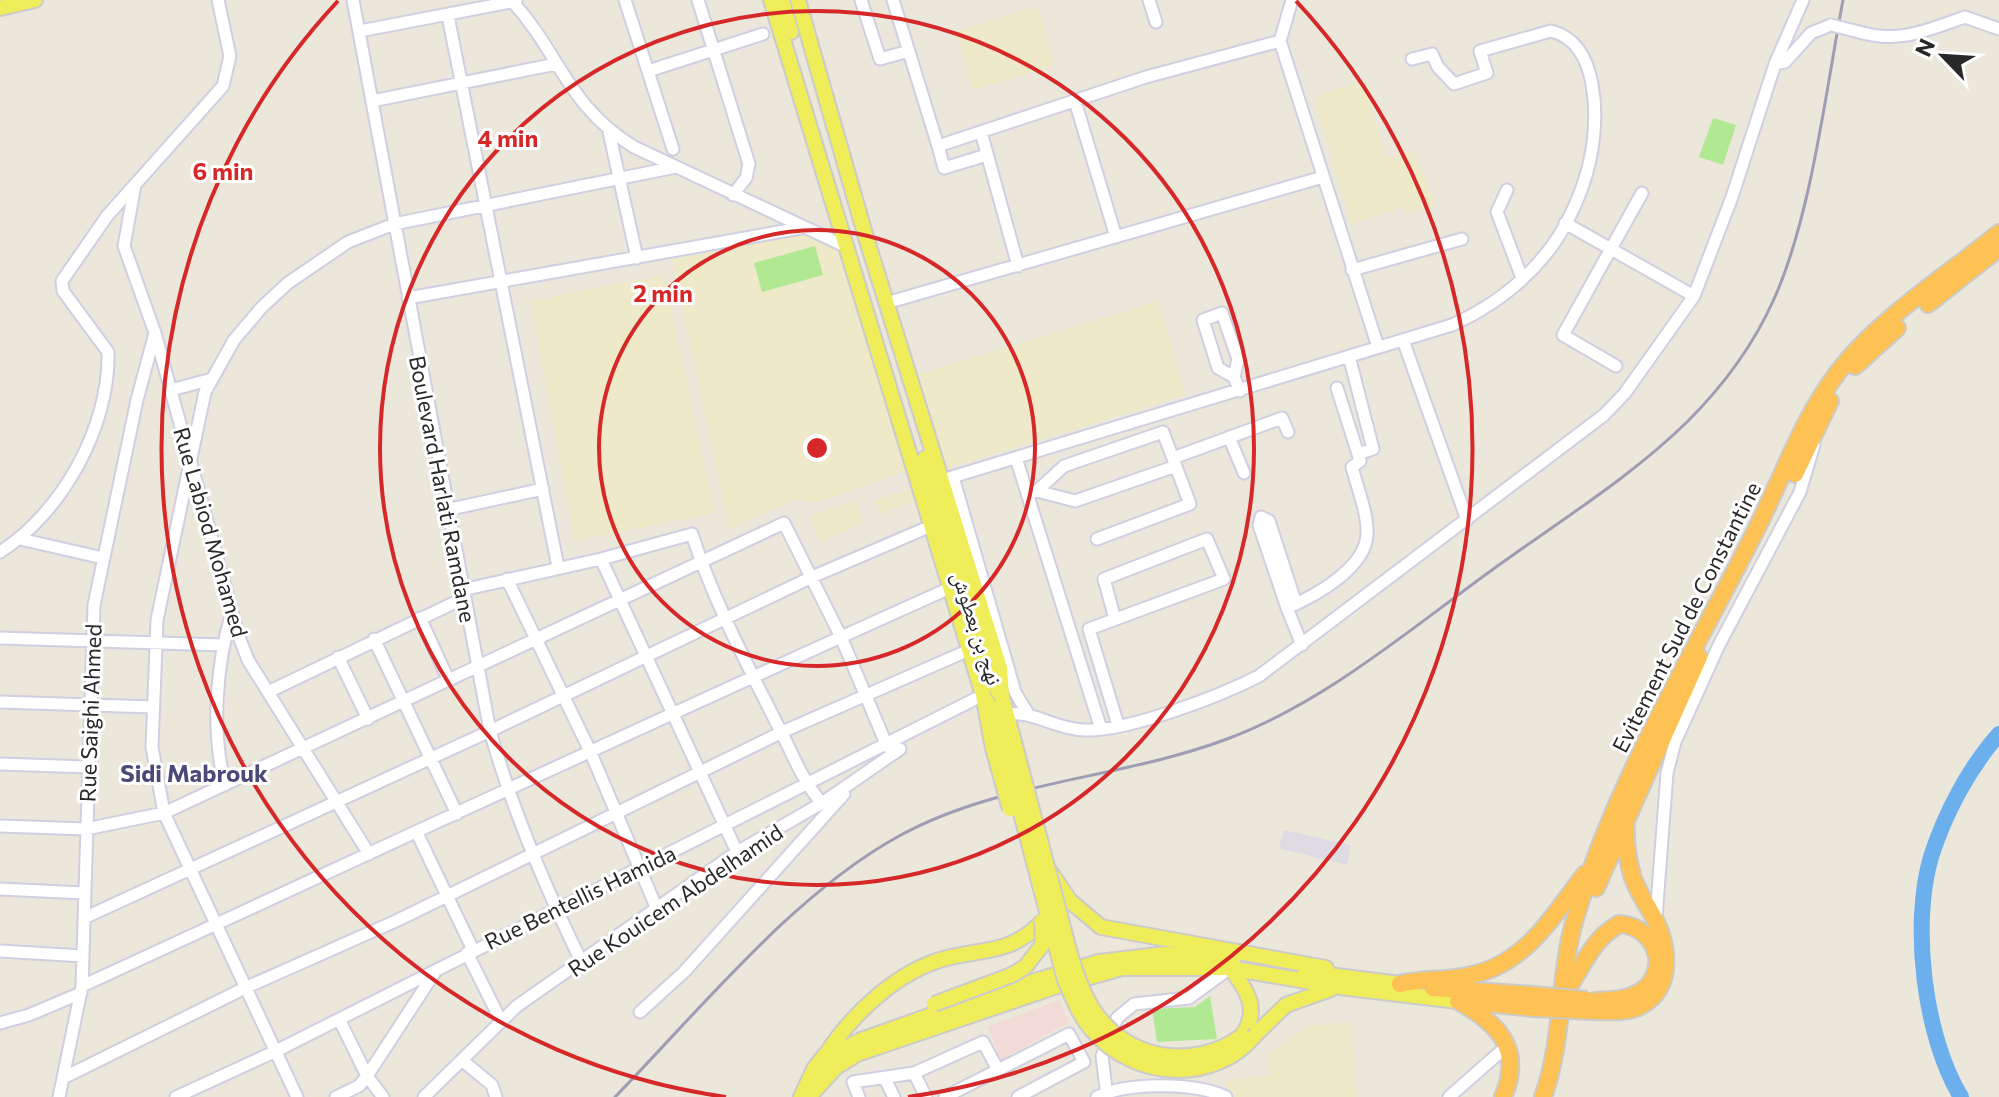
<svg xmlns="http://www.w3.org/2000/svg" width="1999" height="1097" font-family="Commissioner,'Noto Naskh Arabic',sans-serif">
	<style>
		.industrial { fill: #dfdbe3 }
		.education { fill: #ede9c9 }
		.medical { fill: #f2dbd7 }
		.pitch { fill: #b1e992 }
		.lines { fill: none; stroke-linecap: round; stroke-linejoin: round }
		.river { stroke: #6cafed; stroke-width: 16 }
		.minor-casing { stroke: #d0cfe1; stroke-width: 15 }
		.major-casing { stroke: #cbcbcb; stroke-width: 18 }
		.highway-casing { stroke: #cbcbcb; stroke-width: 20 }
		.minor { stroke: #fff; stroke-width: 11 }
		.major { stroke: #efed5a; stroke-width: 14 }
		.highway { stroke: #fdc253; stroke-width: 16 }
		.rail { stroke: #9e9db3; stroke-width: 3 }
		.minor-bridge-casing { stroke: #d0cfe1; stroke-width: 15; stroke-linecap: butt }
		.major-bridge-casing { stroke: #cbcbcb; stroke-width: 18; stroke-linecap: butt }
		.highway-bridge-casing { stroke: #cbcbcb; stroke-width: 20; stroke-linecap: butt }
		.minor-bridge { stroke: #fff; stroke-width: 11 }
		.major-bridge { stroke: #efed5a; stroke-width: 14 }
		.highway-bridge { stroke: #fdc253; stroke-width: 16 }
		.ring { fill: none; stroke: #d62828; stroke-width: 4 }
		.labels { text-anchor: middle; dominant-baseline: central; stroke-width: 6; stroke-linejoin: round; paint-order: stroke }
		.street-label { font-size: 22px; fill: #282828; stroke: #fff }
		.neighbourhood-label { font-size: 24px; font-weight: bold; fill: #4b4978; stroke: #fff }
		.centre { fill: #d62828; stroke: #fff; stroke-width: 4 }
		.ring-label { font-size: 24px; text-anchor: middle; font-weight: bold; fill: #d62828; stroke: #fff; stroke-width: 6; stroke-linejoin: round; paint-order: stroke }
	</style>
	<rect width="100%" height="100%" fill="#ebe7da"/>
	<path class="industrial" d="M1284,830L1351,845L1347,865L1279,848Z"/>
	<path class="education" d="M1037,6L1055,65L973,91L955,32Z
		M1363,80L1387,158L1414,150L1436,205L1407,213L1404,207L1351,224L1314,97Z
		M804,235L837,249L906,471L816,503L796,499L729,529L672,259Z
		M664,275L715,513L575,541L530,301Z
		M1158,301L1186,395L947,468L919,374Z
		M911,489L914,500L882,515L874,500Z
		M855,501L863,522L820,542L809,516Z
		M1350,1022L1357,1097H1234L1227,1091V1080L1270,1075L1269,1054L1308,1026Z"/>
	<path class="medical" d="M1059,1000L1069,1022L1001,1060L988,1027Z"/>
	<path class="pitch" d="M1713,118L1736,125L1723,165L1699,157Z
		M815,246L823,275L762,292L754,263Z
		M1210,996L1217,1039L1157,1042L1152,1009L1195,1007Z"/>
	<g class="lines">
		<path class="river" d="M1961,1097C1924,1036 1911,925 1931,857C1945,813 1969,768 1999,734"/>
		<g class="minor-casing">
			<path id="minor" d="M353,0L490,731C513,812 545,887 582,963
				M511,0C560,53 567,106 634,147L847,247
				M625,0L673,149
				M698,0L749,164L746,178L733,195
				M861,0L880,59L909,51
				M893,0L938,146L1146,77L1280,41
				M1149,0L1156,22
				M1292,0L1280,41L1378,347
				M448,16L558,567
				M360,31L516,1
				M1859,32C1899,44 1927,30 1965,17L1999,29
				M1775,64L1785,62L1811,33L1831,25
				M648,71L763,34
				M372,101L556,64
				M1075,101L1116,237
				M609,132L637,258
				M981,132L1018,266
				M938,146L944,168L987,155
				M135,185L124,246L155,333L239,637L248,660L369,854
				M1507,190L1497,212L1522,278
				M1565,223L1694,296
				M1352,270L1462,239
				M408,298L801,228
				M886,303L1323,177
				M1403,340L1467,520
				M1616,366L1563,335L1642,193
				M1234,377L1218,368L1203,320L1222,313L1238,359L1234,377L1240,391
				M1337,388L1358,454
				M171,390L212,379
				M1229,437L1244,473
				M1016,458L1101,729
				M1173,458L1282,418L1288,432
				M953,477L1015,692L1027,712
				M942,480L1452,325C1487,309 1520,286 1545,255C1566,230 1583,192 1590,160C1598,121 1601,43 1551,31L1480,51L1487,73L1454,84L1438,67L1432,54L1412,59
				M1037,491L1075,501L1176,466
				M1027,494L1037,491L1064,466L1163,432L1190,504L1097,539
				M446,510L543,489
				M20,539L103,558
				M0,552C62,513 110,426 108,352L63,291L62,281L107,216L223,86L230,56L218,0
				M601,559L737,852
				M507,579L590,751L657,909
				M462,590L601,559L692,534C713,600 746,662 777,724C792,751 801,780 822,803
				M1287,608L1259,525L1261,517L1269,521L1296,604
				M420,618L449,681
				M1115,619L1104,579L1207,539L1224,579L1089,629L1118,725
				M0,638L223,645
				M374,639L457,814
				M1302,645L1287,608C1315,596 1366,568 1367,534C1368,514 1357,487 1352,467L1360,461L1358,454L1373,449L1349,356
				M338,657L368,719
				M268,692L464,598
				M0,702L153,707
				M1007,714C1035,711 1055,729 1084,730C1127,732 1220,696 1259,676L1604,415L1625,393L1694,296L1732,197L1775,64L1803,0
				M0,764L88,767
				M225,785C211,731 216,665 232,612
				M0,826L86,829L164,813L784,523L841,637L887,746L895,753
				M417,833L473,950
				M0,889L84,893
				M84,918L490,731L812,577L931,526
				M1656,918L1667,773L1675,742L1719,645L1800,492L1814,445
				M0,951L83,956
				M467,953L501,1021
				M82,986C371,853 659,718 950,588
				M640,1012L684,972L844,794
				M339,1019L367,1076L383,1097
				M0,1023L29,1015L81,993
				M463,1061L492,1085L496,1097
				M914,1073L926,1097
				M63,1078L247,987L398,920L782,732L969,650
				M885,1079L894,1097
				M59,1097L82,986L94,605L137,400L155,333
				M176,1097L276,1051L983,695
				M297,1097L164,813L152,747L157,620L205,392L234,340L262,307L288,283L348,242L394,224L676,167
				M336,1097L359,1086L367,1076L435,972
				M424,1097L517,1006L737,852L822,803L900,749
				M859,1097L853,1082L914,1073L983,1042L997,1068
				M945,1097L1069,1034L1084,1062L1018,1097
				M1097,1097C1127,1082 1195,1082 1226,1097
				M1107,1097L1102,1056L1117,1018L1134,1004L1189,998L1230,968
				M1449,1097L1507,1046"/>
		</g>
		<g class="major-casing">
			<path id="major" d="M771,0L983,695L993,748
				M782,0L791,32
				M798,0L865,234L1000,668L1002,697L1013,738
				M0,8L35,0
				M925,458L992,681L999,693
				M985,699L995,714L1003,745
				M1049,870L1070,901L1101,927L1326,968
				M1230,968C1248,991 1260,1010 1242,1036
				M1305,972L1400,984
				M1256,1034L1286,1005L1331,989
				M825,1056C851,1015 898,970 947,958C987,948 1010,954 1042,922
				M822,1070L842,1050L861,1040L991,994L1099,962L1166,954L1233,961
				M801,1097L814,1069L824,1056
				M809,1097L836,1067L857,1054L1054,987L1122,968H1230L1340,987L1458,1001"/>
		</g>
		<g class="highway-casing">
			<path id="highway" d="M1928,304L1999,248
				M1855,366L1897,328
				M1795,474L1830,401
				M1596,888L1699,657
				M1572,982C1586,959 1595,938 1619,924C1661,927 1672,979 1634,995C1622,1001 1608,1000 1595,1001
				M1400,984C1423,978 1445,981 1467,976C1526,965 1551,918 1585,874
				M1433,988L1533,995
				M1458,1001C1498,1023 1524,1049 1503,1097
				M1475,1002L1533,1008
				M1593,1011C1607,1011 1623,1013 1636,1008C1672,993 1670,952 1656,922C1649,907 1639,895 1633,878C1628,862 1625,841 1626,823
				M1543,1097C1564,1039 1558,977 1575,919C1615,783 1689,662 1753,536C1783,478 1804,411 1847,361C1889,312 1949,274 1999,233"/>
		</g>
		<use href="#minor" class="minor"/>
		<use href="#major" class="major"/>
		<use href="#highway" class="highway"/>
		<path class="rail" d="M615,1097C700,1010 792,895 899,836C999,781 1121,779 1227,739C1324,703 1409,630 1492,570C1558,522 1630,478 1688,421C1723,386 1754,344 1774,299C1811,217 1826,90 1843,0"/>
		<g class="minor-bridge-casing">
			<path id="minor-bridge" d="M1831,25L1859,32"/>
		</g>
		<g class="major-bridge-casing">
			<path id="major-bridge" d="M1013,738C1028,793 1042,849 1057,904C1066,938 1074,978 1092,1008C1126,1061 1193,1071 1242,1036
				M1003,745L1065,980C1073,998 1079,1015 1092,1030C1134,1080 1215,1085 1256,1034
				M993,748L1010,809
				M934,1004L1012,975L1025,967L1043,944L1042,921"/>
		</g>
		<g class="highway-bridge-casing">
			<path id="highway-bridge" d="M1533,995L1587,1000
				M1533,1008L1593,1011"/>
		</g>
		<use href="#minor-bridge" class="minor-bridge"/>
		<use href="#major-bridge" class="major-bridge"/>
		<use href="#highway-bridge" class="highway-bridge"/>
	</g>
	<g class="ring">
		<circle cx="817" cy="448" r="218"/>
		<circle cx="817" cy="448" r="437"/>
		<path d="M726 1097A655 655 0 0 1 338 1M1296 1A655 655 0 0 1 908 1097"/>
	</g>
	<g class="labels">
		<g class="street-label">
			<text transform="translate(443 489) rotate(79)">Boulevard Harlati Ramdane</text>
			<text transform="translate(211 532) rotate(74)">Rue Labiod Mohamed</text>
			<text transform="translate(1686 617) rotate(-63)">Evitement Sud de Constantine</text>
			<text transform="translate(978 628) rotate(72)">نهج بن بعطوش</text>
			<text transform="translate(90 713) rotate(-88)">Rue Saighi Ahmed</text>
			<text transform="translate(580 897) rotate(-26)">Rue Bentellis Hamida</text>
			<text transform="translate(675 900) rotate(-34)">Rue Kouicem Abdelhamid</text>
		</g>
		<g class="neighbourhood-label">
			<text x="194" y="772">Sidi Mabrouk</text>
		</g>
	</g>
	<circle cx="817" cy="448" r="12" class="centre"/>
	<g class="ring-label">
		<text x="508" y="147">4 min</text>
		<text x="223" y="180">6 min</text>
		<text x="663" y="302">2 min</text>
	</g>
	<g transform="translate(1943 56) rotate(295)" stroke="#ffffff" stroke-width="6" paint-order="stroke">
	<path d="M0-6L14 30L0 20L-14 30Z" fill="#282828"/>
	<text y="-12" font-size="22" font-weight="bold" text-anchor="middle" fill="#282828">N</text>
	</g>
</svg>
